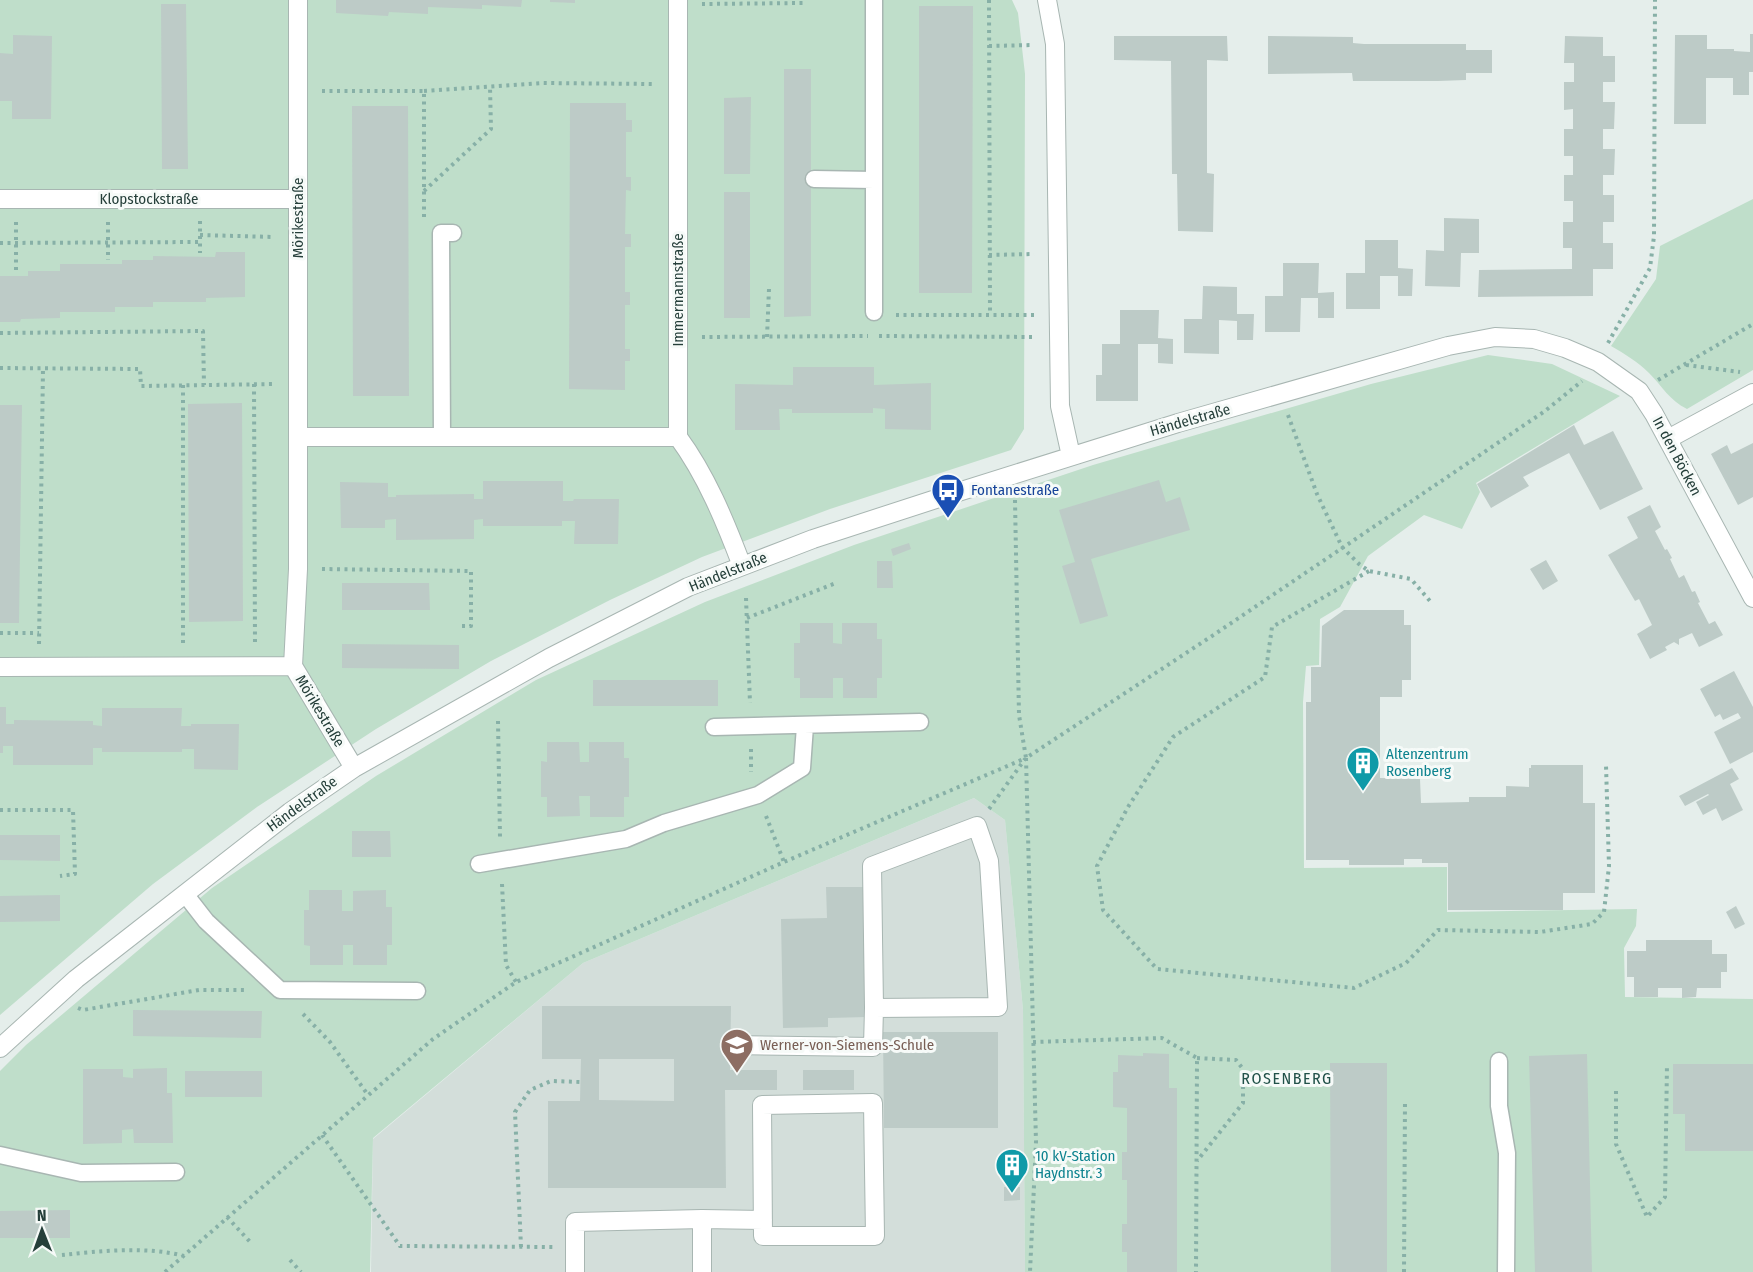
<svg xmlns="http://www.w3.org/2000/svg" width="1753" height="1272" font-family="'Fira Sans Condensed',sans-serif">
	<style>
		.built { fill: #d3deda }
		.green { fill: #bfdeca }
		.building { fill: #bdcbc7; fill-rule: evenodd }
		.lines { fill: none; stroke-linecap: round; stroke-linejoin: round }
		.service-casing { stroke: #a8b6b2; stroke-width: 19 }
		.pedestrian-casing { stroke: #a8b6b2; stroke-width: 20 }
		.minor-casing { stroke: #a8b6b2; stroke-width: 20 }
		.path { stroke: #87b0a7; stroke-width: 4; stroke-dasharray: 3 4.5; stroke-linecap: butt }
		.service { stroke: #fff; stroke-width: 16 }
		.pedestrian { stroke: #fff; stroke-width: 18 }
		.minor { stroke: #fff; stroke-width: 18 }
		.labels { text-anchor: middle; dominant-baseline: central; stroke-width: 6; stroke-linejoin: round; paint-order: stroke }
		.street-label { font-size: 15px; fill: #253f3a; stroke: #f6faf8 }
		.transit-label { font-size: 15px; fill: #164399; stroke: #f6faf8; text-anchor: start }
		.culture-label { font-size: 15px; fill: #0d838f; stroke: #f6faf8; text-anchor: start }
		.education-label { font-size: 15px; fill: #785e54; stroke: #f6faf8; text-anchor: start }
		.neighbourhood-label { font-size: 16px; letter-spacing: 1.5px; fill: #215149; stroke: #f6faf8 }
	</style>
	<rect width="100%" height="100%" fill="#e5eeeb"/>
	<path class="built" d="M974,798L1005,820L1023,1010L1025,1272H371L373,1139L583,963Z"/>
	<path class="green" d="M0,0H1012L1018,13L1025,74L1024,429L1011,450L830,509L702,557L610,600L491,661L376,729L257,807L153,884L0,1015Z
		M1753,199V370L1687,409C1669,400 1663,387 1649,373C1638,362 1625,354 1611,346L1656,279L1660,246Z
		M1488,355L1552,364L1620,396L1476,483L1480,492L1462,529L1424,515L1368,556L1340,607L1320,619L1319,665L1306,666L1303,702L1304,868L1447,867V912L1637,909L1636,926L1624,948L1625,997L1753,999V1272H1025L1023,1010L1005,820L974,798L583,963L373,1138L370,1272H0V1071L26,1045L212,888L376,776L536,680L705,602L854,545L1093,465L1371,384Z"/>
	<path class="building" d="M336,0H522L521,7L482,5V9L428,7V14L389,12L388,16L336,13Z
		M550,0H575V3L550,2Z
		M161,4H186L188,169H162Z
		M919,6H973L972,293H919Z
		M1750,34H1753V72H1749V95H1733V78H1706V124H1674L1675,35H1707V49H1734V51L1750,52Z
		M13,35L52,36L51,119H12V101H0V53L13,54Z
		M1114,36H1227L1228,61L1207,60V173L1214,174L1213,232L1178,231L1177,174H1172L1171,61L1114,60Z
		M1268,36L1353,37V43L1364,44H1466V50H1492V73H1466V80L1438,81H1353L1352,73L1268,74Z
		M1565,36L1603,37V56H1615V82H1603V102H1615L1614,129H1603V149H1615L1614,175H1603V195H1614V222H1603V243H1613V269H1593V296L1478,297L1479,270L1572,269V248H1563V222H1573V201H1564V175H1573V156H1564V129H1573V109L1564,110V82H1574V63H1564Z
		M784,69H811V316L784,317Z
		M751,97L750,174H724V98Z
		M570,103H626V120H632V132H626V177H631V191L626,190L625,234H631V247H625V292H630V305H625V349H630V361H625V390L569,389Z
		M352,106H408L409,396H353Z
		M724,192H750V318H724Z
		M1444,218L1479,219V253H1461L1460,287L1425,286L1426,250L1444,251Z
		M1365,240H1398V268L1413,269L1412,296H1398V276H1380V309H1346V273H1365Z
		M216,252H245V297L206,298V302H153V307H115V312H60V318L21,319L20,322H0V276H28V271H60V264H122V260H153V256L215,257Z
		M1283,263H1319L1318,293L1334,292V318H1318V298H1301L1300,332H1265V296H1283Z
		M1203,286L1237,287V314H1254L1253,340H1237V321L1219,320V354L1184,353V319H1202Z
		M1120,310H1159L1158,338L1173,339V364L1158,363V344H1138V401H1096V375H1102V344H1120Z
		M793,367H874V385L931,383V430L885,429V409L873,408V413H792V409H779L780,430H735V384L793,385Z
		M242,403L243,621L189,622L188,404Z
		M0,405H22L19,623H0Z
		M1574,425L1584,445L1613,431L1643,489L1600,510L1569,453L1523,477L1529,486L1491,508L1477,484Z
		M1753,443V497L1738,505L1711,454L1727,445L1731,454Z
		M1159,480L1166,502L1180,497L1190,530L1091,559L1108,616L1080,624L1062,566L1075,562L1059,510Z
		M483,481H563V501H573L574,499H619L618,544H574L575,521H562V526H483V519L474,520V539L396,540V519L385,520V528H341L340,482L388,483V497H396V495L474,494V499H483Z
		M1650,505L1661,527L1655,531L1665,550L1667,549L1672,558L1670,559L1679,578L1684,575L1692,592L1695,591L1700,602L1698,603L1709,624L1715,621L1723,635L1699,647L1692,633L1679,639V645L1674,642L1665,647L1667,650L1650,659L1637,634L1652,625L1639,599L1635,601L1608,555L1638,538L1627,517Z
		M909,543L911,549L893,556L891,549Z
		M1546,560L1558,581L1543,590L1530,569Z
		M877,561H892L893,588H877Z
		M342,583H429L430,610H342Z
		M1344,610H1404V625H1411V680H1402V697H1380V778L1420,779L1421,803L1469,802V797H1506V786L1529,787V768H1531V765H1583V803H1595V893H1563V910H1448V863H1422V859H1404V865H1349V860H1306V702H1311V667H1321L1322,626Z
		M800,623H833V643L842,644V623H877V639H882V678H877V698H843V678H833V698H800V678H794V643H800Z
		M342,644L459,645V669L342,668Z
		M1734,671L1753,707V752L1730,764L1714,732L1741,718L1738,713L1723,720L1720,714L1715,717L1700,689Z
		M593,680H718V706H593Z
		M0,707H6V724H14V720L93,721V725L102,726V708H182L181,726H191V724H239L238,770L194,769V749H182V752H102V748H93V765H13V746H3V753H0Z
		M547,742H579L580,762H589V742H624V758H629V797H624V817H590V796H579L580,816L547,817V797H541V761L547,762Z
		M1732,768L1739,779L1730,784L1743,810L1722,821L1716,808L1703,815L1696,802L1709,795L1708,794L1685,806L1679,796Z
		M352,831H390L391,857H352Z
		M0,835H60V861L0,860Z
		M826,887H865L867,1017L828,1018V1027L783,1028L781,919L827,918Z
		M309,890H342V911H353V891L386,890V907H392V945H387V965H353V945H343V965H310V946L304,945V910H309Z
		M60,895V921L0,922V896Z
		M1736,906L1745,924L1735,929L1726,912Z
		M1646,940H1712V954H1727V972H1721V988H1697L1696,997L1682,998V988H1658V997H1634V977H1627V951H1646Z
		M542,1006H731L730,1070H777V1090H725L726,1188H548V1101H580L581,1059H542ZM599,1059H674V1101L599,1100Z
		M133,1010L262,1011L261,1038L133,1036Z
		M883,1032H998V1128H884Z
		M1143,1053L1169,1054V1088H1177V1272H1127V1252H1122V1224H1127V1180H1122V1152H1127V1108L1113,1107V1072H1118V1055L1143,1056Z
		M1587,1054L1592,1272H1535L1529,1056Z
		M1330,1063H1387V1272H1331Z
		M1673,1064H1753V1151H1685V1114H1673Z
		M167,1068V1093H172L173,1143H134L133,1129L122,1130V1143L83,1144V1069H123V1077L133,1078V1069Z
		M803,1070H854V1090H803Z
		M185,1071H262V1097H185Z
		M1004,1187H1020V1200L1004,1201Z
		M70,1210V1238H0V1211Z"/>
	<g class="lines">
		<g class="service-casing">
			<path id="service" d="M814,179L874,180
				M874,312V0
				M442,437L441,233H453
				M714,727L920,722
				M479,864L626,839L664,823L758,795L802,768L805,726
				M185,894L206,921L280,990L417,991
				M1499,1061V1106L1507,1153L1506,1272
				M0,1155L81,1173L176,1172"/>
		</g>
		<g class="pedestrian-casing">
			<path id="pedestrian" d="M977,826L989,861L998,1007L874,1008L872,866Z
				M731,1045L873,1047L874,1008
				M873,1103L875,1236H763L762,1105Z
				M702,1219L763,1220
				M575,1272V1222L702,1219V1272"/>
		</g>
		<g class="minor-casing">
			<path id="minor" d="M298,0V569L293,666L354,768
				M678,0V437C706,475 725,521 742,566
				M1047,0L1055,44L1060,406L1071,456
				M0,199H298
				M298,437H678
				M1668,439L1753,393
				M0,667L293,666
				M0,1048L76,979L290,812L354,768L549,658L688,587L813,539L939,498L1178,423L1448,346L1495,337L1534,339L1565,348L1598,362L1639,391L1654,414L1753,598"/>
		</g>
		<path class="path" d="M989,0L990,315
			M702,4L803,3V0
			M989,46L1033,45
			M322,91H424V217
			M424,91L542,83L654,84
			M424,191L491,129L490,87
			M200,221V253
			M16,222V272
			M108,222V260
			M200,235L274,237
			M0,243L200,242
			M989,255L1034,254
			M896,315H1036
			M0,333L203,331L204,385
			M879,336L1036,337
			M702,337L868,336
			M767,337L769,289
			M1608,343L1650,268L1654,236L1655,0
			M1686,365L1740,372
			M0,368L140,369L141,386L276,384
			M1658,380L1753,324
			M254,384L255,644
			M1288,415L1317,494L1342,547L1359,564L1369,571L1411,579L1430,601
			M1015,500L1019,715L1026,758L1215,634L1545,411L1582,381
			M322,569L471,571V626H458
			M1369,571L1272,627L1265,677L1173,737L1128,807L1097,866L1103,910L1157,969L1354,988L1406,963L1438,930L1540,932L1592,924L1604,912L1609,866L1606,765
			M746,598L750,703
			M747,618L836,583
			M0,633H39
			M183,643V385
			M39,644L43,369
			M498,721L500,837
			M751,749V772
			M1026,758L1036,1142L1030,1272
			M989,809L1025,759
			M0,810H73L75,874L60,876
			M766,816L784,862
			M502,884L506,965L516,982
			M78,1008L83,1010L199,990H246
			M303,1014L330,1042L368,1095
			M1033,1042L1162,1038L1197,1058L1196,1272
			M1197,1058L1236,1060L1243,1069V1103L1197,1161
			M1616,1091V1144L1647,1217L1665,1197L1667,1064
			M322,1135L400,1246L553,1247
			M227,1217L252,1244
			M521,1247L515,1112L530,1090L551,1081L580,1082
			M62,1255C100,1251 147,1246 184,1256
			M290,1260L301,1272
			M165,1272L433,1039L516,982L784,862L1026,758
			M1404,1272L1405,1101"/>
		<use href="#service" class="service"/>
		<use href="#pedestrian" class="pedestrian"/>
		<use href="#minor" class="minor"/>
	</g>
	<defs>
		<g id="bus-pin" transform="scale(1.725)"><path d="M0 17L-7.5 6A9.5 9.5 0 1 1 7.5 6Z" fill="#1a4fb4" stroke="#f6faf8"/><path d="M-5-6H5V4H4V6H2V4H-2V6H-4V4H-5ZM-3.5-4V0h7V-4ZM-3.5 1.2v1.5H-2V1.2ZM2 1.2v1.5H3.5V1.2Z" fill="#fff"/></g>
		<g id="building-pin" transform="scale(1.725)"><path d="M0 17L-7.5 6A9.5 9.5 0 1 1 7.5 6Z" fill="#0f9aa8" stroke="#f6faf8"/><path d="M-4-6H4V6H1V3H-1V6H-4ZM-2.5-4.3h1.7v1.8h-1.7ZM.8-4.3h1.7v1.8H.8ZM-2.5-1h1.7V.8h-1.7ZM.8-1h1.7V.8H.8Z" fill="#fff"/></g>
		<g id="school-pin" transform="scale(1.725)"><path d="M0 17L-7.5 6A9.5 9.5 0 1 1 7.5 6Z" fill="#8d6e63" stroke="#f6faf8"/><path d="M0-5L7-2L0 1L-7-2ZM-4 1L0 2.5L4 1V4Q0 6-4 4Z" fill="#fff"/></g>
	</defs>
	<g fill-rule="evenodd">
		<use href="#bus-pin" x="948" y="490"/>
		<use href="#building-pin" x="1363" y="763"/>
		<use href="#school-pin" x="737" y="1045"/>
		<use href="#building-pin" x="1012" y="1165"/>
	</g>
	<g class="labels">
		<g class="street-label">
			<text x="149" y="199">Klopstockstraße</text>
			<text transform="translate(298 218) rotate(-90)">Mörikestraße</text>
			<text transform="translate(678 290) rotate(-90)">Immermannstraße</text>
			<text transform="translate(1190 420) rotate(-16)">Händelstraße</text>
			<text transform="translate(1677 456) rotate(62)">In den Böcken</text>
			<text transform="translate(728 572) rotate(-22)">Händelstraße</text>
			<text transform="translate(320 711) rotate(59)">Mörikestraße</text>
			<text transform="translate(302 804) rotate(-36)">Händelstraße</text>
		</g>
		<g class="transit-label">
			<text x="971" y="490">Fontanestraße</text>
		</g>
		<g class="culture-label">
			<text x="1386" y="754">Altenzentrum<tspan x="1386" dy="17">Rosenberg</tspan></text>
			<text x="1035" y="1156">10 kV-Station<tspan x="1035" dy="17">Haydnstr. 3</tspan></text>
		</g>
		<g class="education-label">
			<text x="760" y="1045">Werner-von-Siemens-Schule</text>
		</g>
		<g class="neighbourhood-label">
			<text x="1287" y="1078">ROSENBERG</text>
		</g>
	</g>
	<g transform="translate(42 1230) rotate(359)" stroke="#f6faf8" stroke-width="4.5" paint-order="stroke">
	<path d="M0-4.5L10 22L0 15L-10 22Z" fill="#253f3a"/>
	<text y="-9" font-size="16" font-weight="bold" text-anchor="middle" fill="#253f3a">N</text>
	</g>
</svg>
